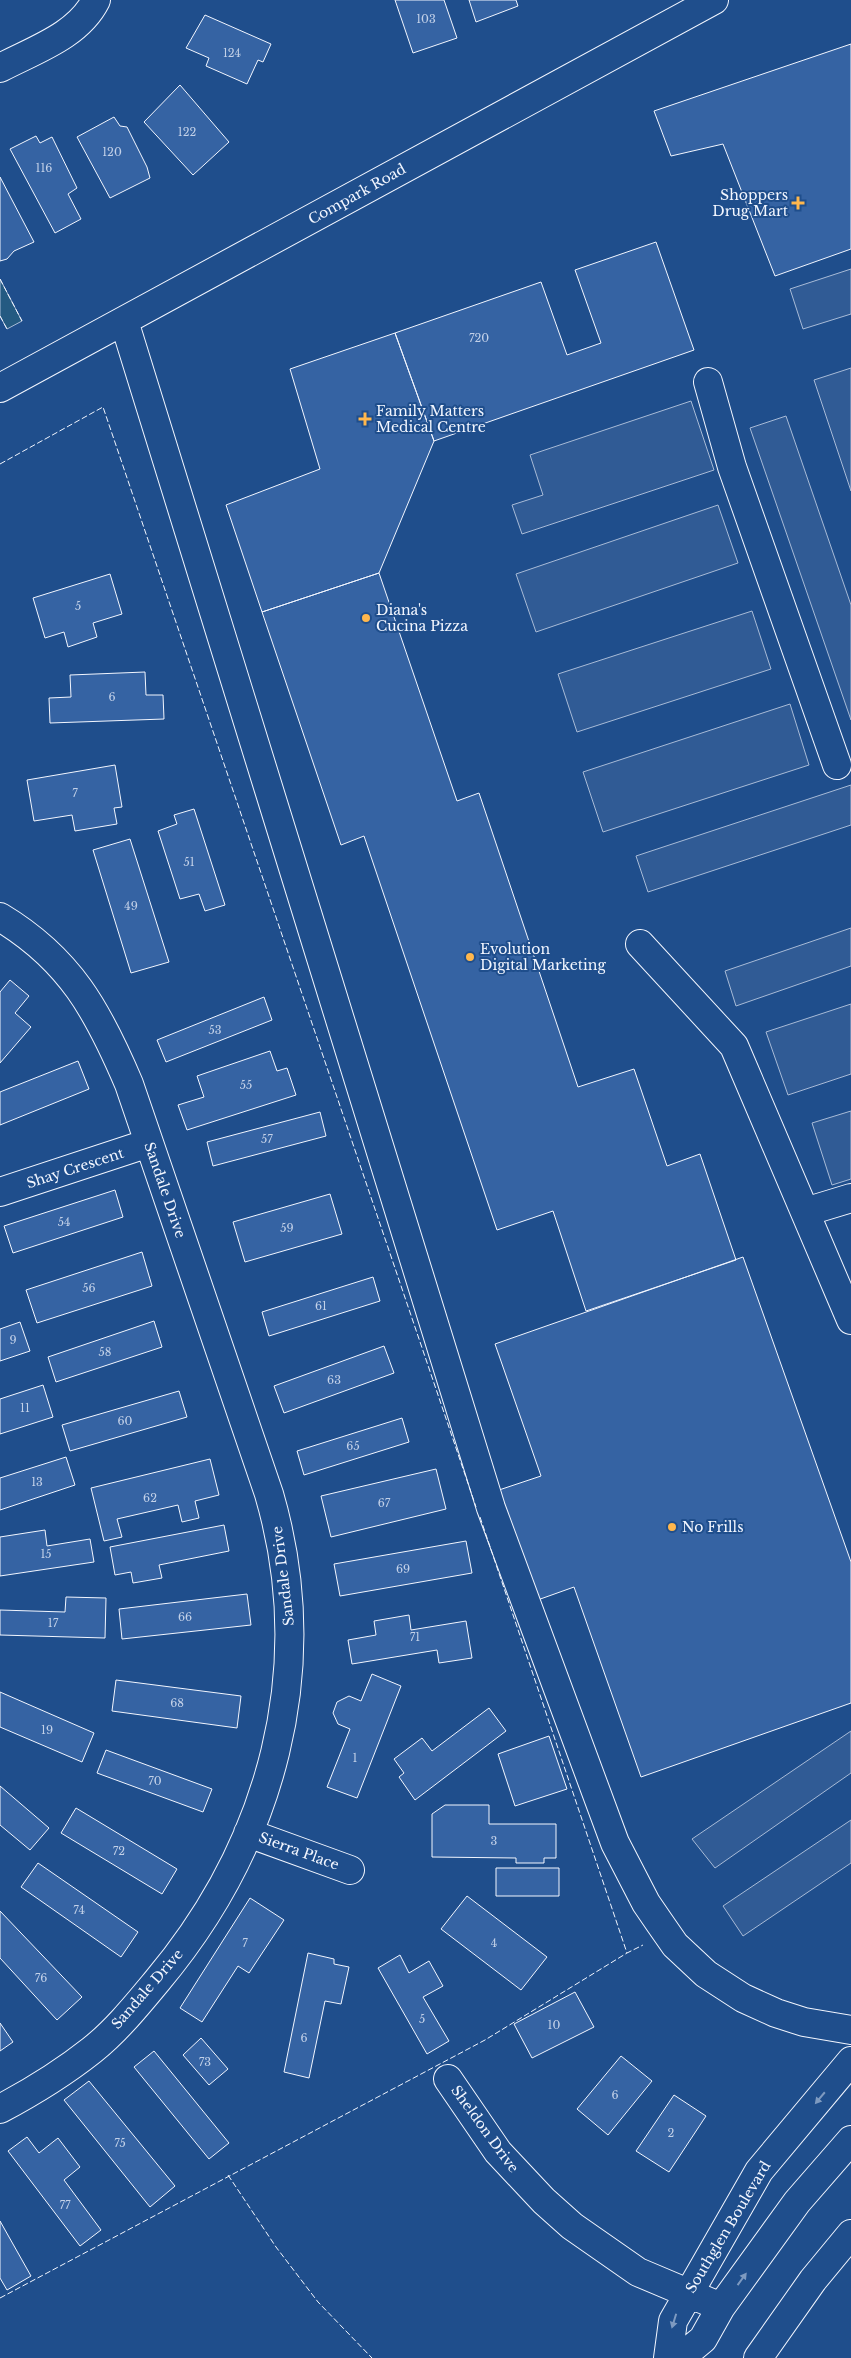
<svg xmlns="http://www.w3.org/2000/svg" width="851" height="2358" font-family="'Libre Baskerville',serif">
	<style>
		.green { fill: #245a82; stroke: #a8bbd7 }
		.parking { fill: #305b95; stroke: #a8bbd7 }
		.building { fill: #3563a3; stroke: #f2f6ff }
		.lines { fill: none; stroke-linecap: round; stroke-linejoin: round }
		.minor-casing { stroke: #f2f6ff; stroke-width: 30 }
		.minor { stroke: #1f4e8c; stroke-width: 28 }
		.fence { stroke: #f2f6ff; stroke-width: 1; stroke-dasharray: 6 2.5; stroke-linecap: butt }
		.oneway { fill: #7e9ac0 }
		.poi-dot { fill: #ffb74d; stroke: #1f4e8c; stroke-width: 2 }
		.labels { text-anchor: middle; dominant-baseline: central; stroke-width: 4; stroke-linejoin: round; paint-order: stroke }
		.number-label { font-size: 11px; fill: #c3d1e8 }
		.street-label { font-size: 14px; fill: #f2f6ff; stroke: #1f4e8c }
		.poi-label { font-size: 14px; fill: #f2f6ff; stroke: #1f4e8c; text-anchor: start }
	</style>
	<rect width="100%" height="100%" fill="#1f4e8c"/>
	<path class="green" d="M0,279L22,321L7,329L0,316Z"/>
	<path class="parking" d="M851,269V314L803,329L790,289Z
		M851,368V491L814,380Z
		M691,401L714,470L522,534L512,505L543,495L530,455Z
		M786,416L851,605V720L750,428Z
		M718,505L738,563L536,632L516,574Z
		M752,611L771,669L577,732L558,674Z
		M790,704L809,765L603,832L583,772Z
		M851,785V825L648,892L636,856Z
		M851,928V966L736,1006L725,971Z
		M851,1004V1074L788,1095L766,1032Z
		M851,1111V1179L832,1185L812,1123Z
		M851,1731V1773L715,1868L692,1839Z
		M851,1820V1863L743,1936L723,1906Z"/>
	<path class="building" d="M395,0H444L457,38L413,53Z
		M469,0H516L518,6L476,22Z
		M205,15L271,44L263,62L258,60L247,84L206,66L209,58L186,48Z
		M851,44V249L775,276L723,144L671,156L654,111Z
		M180,85L229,142L193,175L144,122Z
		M114,117L120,126L127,127L147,167L150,178L110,198L77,137Z
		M36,136L40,143L52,137L77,188L68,194L81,219L55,233L10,149Z
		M0,177L34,242L14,251L7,259L0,261Z
		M656,242L694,350L434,441L395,333L541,282L567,355L601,343L575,270Z
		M395,333L434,441L379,573L262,612L226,505L320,469L290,369Z
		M379,573L457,801L479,793L578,1087L634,1069L667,1166L700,1154L736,1260L586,1311L553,1211L497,1230L364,836L341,845L262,612Z
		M110,574L122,614L93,623L97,637L68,647L64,632L45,638L33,598Z
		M145,672L146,695H163L164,719L50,723L49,698L71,697L70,675Z
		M115,765L122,807L114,808L117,824L75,831L72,815L34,821L27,780Z
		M194,809L225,905L205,911L199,894L180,899L158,831L177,824L174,815Z
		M130,839L169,962L131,973L93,850Z
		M10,980L29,996L15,1013L31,1027L0,1063V992Z
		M264,997L272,1020L166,1062L157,1040Z
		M270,1051L277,1071L287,1068L296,1095L187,1130L178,1105L204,1097L197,1076Z
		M78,1061L89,1089L0,1125V1092Z
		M320,1112L326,1136L213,1166L207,1142Z
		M115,1190L123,1217L13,1253L4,1226Z
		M330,1194L342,1234L245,1262L233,1222Z
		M142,1252L152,1286L37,1323L26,1290Z
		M743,1257L851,1562V1703L641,1777L574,1587L532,1602L493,1492L541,1476L495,1344Z
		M373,1277L380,1301L269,1336L262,1312Z
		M154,1321L162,1347L56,1382L48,1357Z
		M20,1322L30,1351L0,1361V1329Z
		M384,1346L394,1373L284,1413L274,1386Z
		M43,1385L53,1417L0,1434V1399Z
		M179,1391L187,1417L70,1451L62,1425Z
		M402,1418L409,1442L304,1475L297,1451Z
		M66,1457L75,1485L0,1510V1478Z
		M210,1459L219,1495L195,1501L199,1518L182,1522L178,1505L117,1519L122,1537L104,1541L91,1488Z
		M436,1469L446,1509L331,1537L321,1496Z
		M224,1525L229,1551L159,1565L162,1578L133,1583L131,1572L115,1575L110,1547Z
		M45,1530L47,1546L90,1539L94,1562L0,1576V1537Z
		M466,1541L472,1573L340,1596L334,1564Z
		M247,1594L251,1625L122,1639L119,1609Z
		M66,1597L106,1598L105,1638L0,1635V1610L65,1612Z
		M409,1615L411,1630L466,1621L472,1658L439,1663L437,1650L352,1664L348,1640L376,1635L374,1621Z
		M372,1674L401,1686L357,1798L327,1787L350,1729L338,1724L333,1713L337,1702L349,1696L361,1701Z
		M116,1680L241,1696L237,1728L112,1711Z
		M0,1692L94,1733L82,1762L0,1727Z
		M489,1708L506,1731L415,1800L399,1777L404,1773L394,1759L422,1738L432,1751Z
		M549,1736L567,1789L515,1806L498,1754Z
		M106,1750L212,1789L203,1812L97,1773Z
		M0,1786L49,1828L30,1850L0,1825Z
		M445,1805H489V1824H556V1858H544V1863H516V1858L432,1857V1814Z
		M76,1808L177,1869L162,1894L61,1833Z
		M38,1863L138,1932L121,1957L21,1887Z
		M496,1868H559V1896H496Z
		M467,1896L547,1957L521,1990L441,1929Z
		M250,1898L284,1920L249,1973L238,1966L202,2022L180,2008Z
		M0,1911L82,1997L57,2020L0,1958Z
		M308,1953L334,1959V1964L349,1967L341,2004L325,2001L309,2078L284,2072Z
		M400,1955L409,1973L429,1961L443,1986L423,1997L449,2041L427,2054L378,1968Z
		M575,1992L594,2027L532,2058L514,2024Z
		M0,2023L13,2042L0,2051Z
		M201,2038L228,2069L209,2085L183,2055Z
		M154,2051L229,2143L209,2159L134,2067Z
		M621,2056L652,2081L608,2135L577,2109Z
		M89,2081L175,2186L150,2207L64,2100Z
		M674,2095L706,2116L669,2172L636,2151Z
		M27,2137L39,2153L58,2138L80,2167L64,2180L101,2230L80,2246L8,2151Z
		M0,2221L31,2276L7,2290L0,2278Z"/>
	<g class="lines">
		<g class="minor-casing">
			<path id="minor" d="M0,68C34,50 78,36 96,0
				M124,321L491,1508L615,1843L646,1903L659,1922L675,1945L706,1974L743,1998L776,2013L804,2022L851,2030
				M708,382L732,467L837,765
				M0,388L714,0
				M0,917C70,959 98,1011 129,1084L269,1494C320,1669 272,1844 157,1981C137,2005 116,2031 92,2050C63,2073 32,2092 0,2109
				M640,944L734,1046L851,1320
				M0,1192L149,1143
				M805,1212L851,1198
				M248,1833L350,1870
				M448,2079L498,2152L544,2201L572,2226L638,2272L721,2307
				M668,2358L673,2321L759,2171L851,2061
				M680,2358L703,2339L721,2307L797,2202L851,2140
				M758,2358L813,2280L851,2234"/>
		</g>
		<use href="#minor" class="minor"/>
		<path class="fence" d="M0,279L22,321
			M0,316L7,329
			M0,464L103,407L476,1507
			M480,1517L627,1953L643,1945
			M228,2175L276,2247L318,2302L372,2358
			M0,2298L485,2040L627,1953"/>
	</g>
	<defs><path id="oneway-solid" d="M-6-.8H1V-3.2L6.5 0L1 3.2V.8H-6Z" transform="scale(1.25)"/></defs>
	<g class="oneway">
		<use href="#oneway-solid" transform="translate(820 2098) rotate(130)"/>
		<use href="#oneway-solid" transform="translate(742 2279) rotate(-54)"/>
		<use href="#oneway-solid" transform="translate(674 2321) rotate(107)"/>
	</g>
	<g class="poi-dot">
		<path d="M795.5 195.5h5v5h5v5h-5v5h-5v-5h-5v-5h5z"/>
		<path d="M362.5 411.5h5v5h5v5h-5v5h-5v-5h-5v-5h5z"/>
		<circle cx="366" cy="618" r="5"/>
		<circle cx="470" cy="957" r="5"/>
		<circle cx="672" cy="1527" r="5"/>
	</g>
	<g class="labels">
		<g class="number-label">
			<text x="426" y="19">103</text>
			<text x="232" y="53">124</text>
			<text x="187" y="132">122</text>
			<text x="112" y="152">120</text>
			<text x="44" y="168">116</text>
			<text x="479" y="338">720</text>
			<text x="78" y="606">5</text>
			<text x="112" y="697">6</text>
			<text x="75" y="793">7</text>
			<text x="189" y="862">51</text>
			<text x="131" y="906">49</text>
			<text x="215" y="1030">53</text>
			<text x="246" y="1085">55</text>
			<text x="267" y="1139">57</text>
			<text x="64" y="1222">54</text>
			<text x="287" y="1228">59</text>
			<text x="89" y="1288">56</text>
			<text x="321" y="1306">61</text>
			<text x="13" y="1340">9</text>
			<text x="105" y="1352">58</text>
			<text x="334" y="1380">63</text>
			<text x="25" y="1408">11</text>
			<text x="125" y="1421">60</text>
			<text x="353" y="1446">65</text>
			<text x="37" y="1482">13</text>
			<text x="150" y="1498">62</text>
			<text x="384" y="1503">67</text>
			<text x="46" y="1554">15</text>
			<text x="403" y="1569">69</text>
			<text x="185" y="1617">66</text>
			<text x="53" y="1623">17</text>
			<text x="415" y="1637">71</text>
			<text x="177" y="1703">68</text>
			<text x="47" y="1730">19</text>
			<text x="355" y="1758">1</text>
			<text x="155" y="1781">70</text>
			<text x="494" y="1841">3</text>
			<text x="119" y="1851">72</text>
			<text x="79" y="1910">74</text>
			<text x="245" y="1943">7</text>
			<text x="494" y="1943">4</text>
			<text x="41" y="1978">76</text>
			<text x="422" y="2019">5</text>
			<text x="554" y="2025">10</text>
			<text x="304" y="2038">6</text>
			<text x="205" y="2062">73</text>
			<text x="615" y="2095">6</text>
			<text x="671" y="2133">2</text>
			<text x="120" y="2143">75</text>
			<text x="65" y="2205">77</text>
		</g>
		<g class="street-label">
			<text transform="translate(357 194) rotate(-29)">Compark Road</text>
			<text transform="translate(75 1168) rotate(-18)">Shay Crescent</text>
			<text transform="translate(165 1190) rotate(71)">Sandale Drive</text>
			<text transform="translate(283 1576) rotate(-97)">Sandale Drive</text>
			<text transform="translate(299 1851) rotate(20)">Sierra Place</text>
			<text transform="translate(147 1989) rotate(-49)">Sandale Drive</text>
			<text transform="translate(485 2129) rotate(54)">Sheldon Drive</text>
			<text transform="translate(728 2227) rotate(-59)">Southglen Boulevard</text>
		</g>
		<g class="poi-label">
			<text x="788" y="195" text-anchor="end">Shoppers<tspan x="788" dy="16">Drug Mart</tspan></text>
			<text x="376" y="411">Family Matters<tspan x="376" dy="16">Medical Centre</tspan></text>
			<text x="376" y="610">Diana's<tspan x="376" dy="16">Cucina Pizza</tspan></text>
			<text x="480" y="949">Evolution<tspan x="480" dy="16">Digital Marketing</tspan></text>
			<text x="682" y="1527">No Frills</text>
		</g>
	</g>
</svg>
